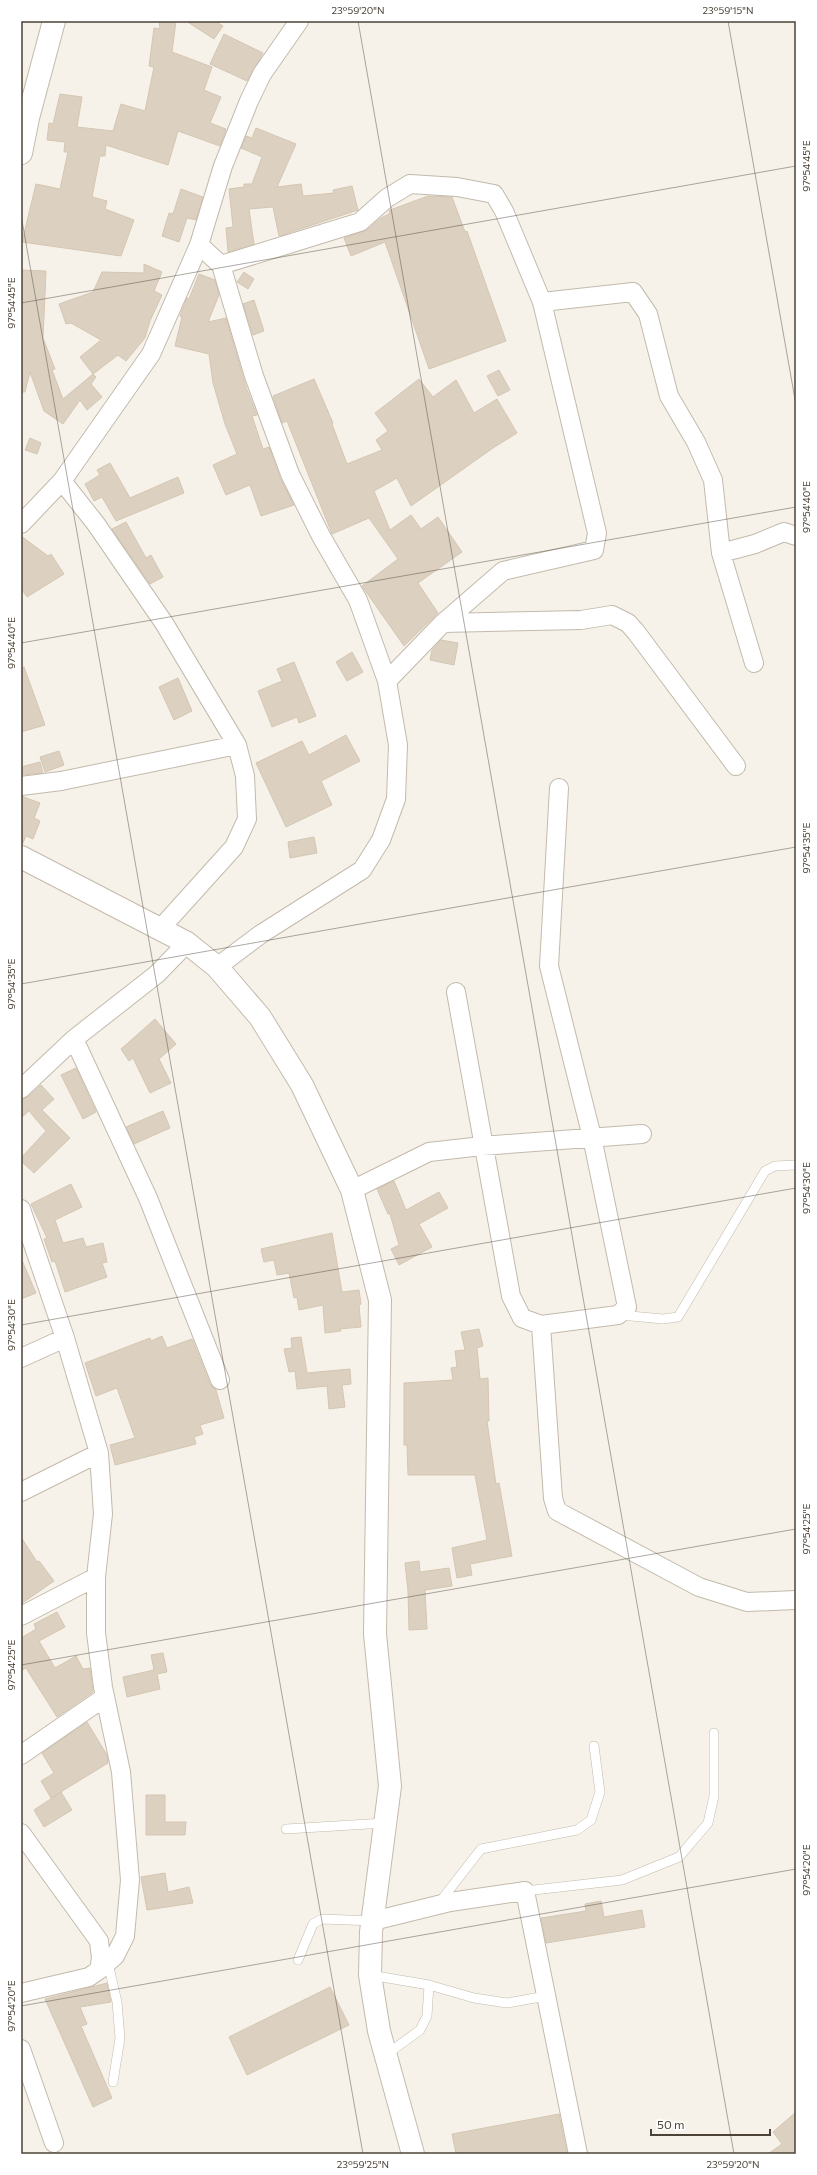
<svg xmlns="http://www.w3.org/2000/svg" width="817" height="2175" font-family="Commissioner,sans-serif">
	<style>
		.building { fill: #dcd1c1; stroke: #d5c6b1 }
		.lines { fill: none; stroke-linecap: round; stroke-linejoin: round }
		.service-casing { stroke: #c3baab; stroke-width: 10 }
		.minor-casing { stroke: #c3baab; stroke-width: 20 }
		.tertiary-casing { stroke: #c3baab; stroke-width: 24 }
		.service { stroke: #fff; stroke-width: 9 }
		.minor { stroke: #fff; stroke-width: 18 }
		.tertiary { stroke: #fff; stroke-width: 22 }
		.ticks { fill: none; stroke: #4b4337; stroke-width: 1; stroke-opacity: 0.45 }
		.neatline { fill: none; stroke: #4b4337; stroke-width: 1.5 }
		.ticks-label { font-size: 10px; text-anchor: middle; fill: #4b4337 }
	</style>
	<rect width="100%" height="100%" fill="#f6f2ea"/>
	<path class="building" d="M159,21H176L172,52L212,67L204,90L221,97L210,123L226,129L220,146L178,131L168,165L106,145L105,156H100L92,197L107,201L105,209L134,220L121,256L22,242L36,184L60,189L68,152H64L65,142L47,140L49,123L53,124L60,94L82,97L77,127L113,131L121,104L145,111L154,67L149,66L154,28L160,29Z
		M186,21H215L223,26L214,39Z
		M224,34L263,53L247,81L210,64Z
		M256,128L296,144L277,187L301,184L303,196L334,193L333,190L352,186L358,210L279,236L273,207L249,209L254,244L228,252L226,228L233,227L229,189L244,187V184H252L262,157L241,148L246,136L252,138Z
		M181,189L203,197L196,220L187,218L179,242L162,236L169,213L173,214Z
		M428,196L452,197L465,232L467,231L506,341L429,369L385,242L351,256L344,238L367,230L381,218L389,214L390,210Z
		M144,264L162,272L154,291L162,295L150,321L145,338L126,361L118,355L93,374L80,357L101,340L71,323L66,324L59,304L93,292L102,272L144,273Z
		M21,270L46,271L43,338L55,369L52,370L63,399L93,374L96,377L91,384L102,397L87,410L80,400L63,424L44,411L30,372L25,392H21Z
		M244,272L254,279L248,289L237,282Z
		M199,274L215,280L219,295L208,322L226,318L246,387L257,415L252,416L263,449L269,447L280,478L294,505L261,516L250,485L226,495L213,465L237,454L225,424L213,383L209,354L175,346L182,317L180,316L183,308L187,298L189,299Z
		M254,300L264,331L253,335L243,304Z
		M499,370L510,390L498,396L487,376Z
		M314,379L333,423L332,424L347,464L382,450L376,440L388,431L375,413L419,379L433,397L456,380L474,413L497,399L517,433L493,448L411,506L397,478L374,491L390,530L411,515L421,529L438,517L462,552L418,583L438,613L404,646L362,586L398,559L369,518L332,534L287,421L282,423L273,396Z
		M30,438L41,443L37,454L25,450Z
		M110,463L130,498L178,477L184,493L116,521L102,497L94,501L85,484L100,475L97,470Z
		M126,522L146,558L151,555L163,577L150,584L112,529Z
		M21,536L48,556L51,554L64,574L27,597L21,588Z
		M441,640L458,643L454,665L430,660L432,650Z
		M352,652L363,672L347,681L336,662Z
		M294,662L316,716L299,723L297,717L272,727L258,691L282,681L277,669Z
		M24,667L45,725L21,732V668Z
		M178,678L192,711L174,720L159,687Z
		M346,735L360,761L321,781L332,805L286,827L256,763L302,741L309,755Z
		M59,751L64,765L45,772L40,757Z
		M40,762L43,773L23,775L21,767Z
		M21,796L40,803L34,818L40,821L33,839L26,836L22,845Z
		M314,837L317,853L290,858L288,842Z
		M155,1019L176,1044L159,1059L171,1083L150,1093L133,1058L129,1061L121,1049Z
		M76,1068L96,1112L83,1119L61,1075Z
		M41,1085L54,1099L42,1110L70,1138L34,1173L21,1161V1158L46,1131L29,1111L21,1118V1100L28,1097Z
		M163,1111L170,1128L134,1144L126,1127Z
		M394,1181L406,1210L439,1192L448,1208L419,1224L432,1247L399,1265L391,1249L399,1245L390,1214H388L377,1189Z
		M71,1184L82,1207L55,1220L63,1243L83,1238L86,1247L103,1243L107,1262L102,1263L107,1277L65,1292L55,1261L52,1262L44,1239L47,1238L31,1204Z
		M332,1233L342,1292L359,1290L361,1304L359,1305L361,1327L340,1329L341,1331L325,1333L323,1305L299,1310L297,1297L294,1298L289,1273L277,1275L274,1260L264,1262L261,1249Z
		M21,1258L36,1293L21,1299Z
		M479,1329L483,1346L477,1348L480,1379L488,1378L489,1421H487L496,1484L499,1483L512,1556L470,1564L472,1575L457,1578L452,1548L487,1540L475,1475H408L407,1445H404V1383L453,1380L451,1368L457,1367L455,1351L465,1350L461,1332Z
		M162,1336L167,1348L192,1339L210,1384L216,1390L224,1418L200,1425L203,1434L194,1437L196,1444L115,1465L110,1445L135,1438L117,1388L96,1396L85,1363L150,1338L151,1341Z
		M301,1337L307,1373L350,1369L351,1384L342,1385L345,1407L329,1409L327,1386L297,1389L295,1371L289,1372L284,1349L292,1348L291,1338Z
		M21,1537L37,1562L39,1561L54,1581L21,1604Z
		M419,1561L420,1572L449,1568L452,1586L425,1590L427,1629L409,1630L408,1591L405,1563Z
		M57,1612L65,1627L39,1641L55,1668L76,1656L83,1669L90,1668L93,1692L57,1717L26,1668L21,1671V1638L36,1629L34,1624Z
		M163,1653L167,1672L157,1674L160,1689L127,1697L123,1677L154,1670L151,1655Z
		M87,1722L107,1755L108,1763L51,1798L41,1781L54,1773L42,1753Z
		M61,1792L72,1810L44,1827L34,1810Z
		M146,1795H165V1822H186L185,1835H146Z
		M165,1873L168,1892L189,1887L193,1903L147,1910L141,1877Z
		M601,1901L604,1917L642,1910L645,1927L546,1943L541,1918L586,1911L585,1904Z
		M107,1983L111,2002L80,2007L87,2024L81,2026L112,2098L93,2107L45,1999Z
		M330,1987L349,2025L247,2075L229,2037Z
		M796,2112V2154H768L782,2144L773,2132Z
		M559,2114L567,2154H456L452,2134Z"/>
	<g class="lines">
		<g class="service-casing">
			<path id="service" d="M620,1315L663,1319L678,1317L765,1171L775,1166L796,1165
				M286,1829L385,1823
				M525,1891L622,1880L679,1857L708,1823L714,1796V1733
				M439,1903L481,1849L577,1830L591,1820L600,1792L594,1746
				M298,1960L313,1924L322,1919L373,1921
				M108,1963L117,2002L120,2038L113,2082
				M370,1975L429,1985L474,1998L507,2003L546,1996
				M387,2054L420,2030L427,2016L429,1985"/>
		</g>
		<g class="minor-casing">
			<path id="minor" d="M199,245L221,265L254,376L290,474L321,536L358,600L387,681L398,745L396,799L381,840L362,870L261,934L217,967
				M221,265L360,222L387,198L410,184L457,187L494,194L504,211L542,302L597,533L594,550L503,571L443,623L387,681
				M542,302L633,292L648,314L669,396L696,442L713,480L721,553L755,544L784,532L796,536
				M62,481L96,524L164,623L237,745L245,776L247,819L234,847L160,929
				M21,524L62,481L151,354L199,245L223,166L249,101L262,74L299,21
				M721,553L754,663
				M443,623L581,620L612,615L628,623L636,632L736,766
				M21,786L61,781L237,745
				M456,992L511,1296L522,1318L541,1325L553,1498L557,1511L699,1587L747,1602L796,1600
				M74,1039L148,1198L220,1380
				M21,1089L74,1039L157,974L187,943
				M352,1190L429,1152L482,1146L642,1134
				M21,1209L65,1338L99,1453L103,1514L96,1577V1633L103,1687L121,1772L130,1880L125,1936L115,1956L99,1970
				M541,1325L618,1315L627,1307L592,1137L549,966L559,788
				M21,1358L65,1338
				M21,1492L99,1453
				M21,1616L96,1577
				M21,1755L105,1697
				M21,1833L99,1941L101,1958L99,1970L89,1977L21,1993
				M373,1921L450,1902L525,1891L578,2154
				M21,2049L54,2143"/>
		</g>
		<g class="tertiary-casing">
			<path id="tertiary" d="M21,153L28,118L54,21
				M21,857L187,943L217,967L260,1017L302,1085L352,1190L380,1300L375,1634L390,1786L371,1932L370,1975L379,2031L413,2154"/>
		</g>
		<use href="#service" class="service"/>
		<use href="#minor" class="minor"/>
		<use href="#tertiary" class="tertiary"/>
	</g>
	<path class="ticks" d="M358,21L734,2154M728,21L796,405M21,215L363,2154M21,303L796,166M21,643L796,507M21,984L796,847M21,1325L796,1188M21,1665L796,1529M21,2006L796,1869"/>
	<rect width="817" height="2175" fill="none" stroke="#ffffff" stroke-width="44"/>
	<path d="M651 2129v6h119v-6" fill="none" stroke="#4b4337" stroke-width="2"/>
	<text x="657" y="2129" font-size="12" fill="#4b4337" stroke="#ffffff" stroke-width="3" paint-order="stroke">50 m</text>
	<rect x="22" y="22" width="773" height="2131" class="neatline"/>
	<g class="ticks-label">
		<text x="358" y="14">23°59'20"N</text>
		<text x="728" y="14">23°59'15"N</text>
		<text transform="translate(806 166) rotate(-90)" y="4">97°54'45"E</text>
		<text transform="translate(11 303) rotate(-90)" y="4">97°54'45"E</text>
		<text transform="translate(806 507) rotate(-90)" y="4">97°54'40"E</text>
		<text transform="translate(11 643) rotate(-90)" y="4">97°54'40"E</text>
		<text transform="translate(806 848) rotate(-90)" y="4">97°54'35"E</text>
		<text transform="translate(11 984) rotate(-90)" y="4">97°54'35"E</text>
		<text transform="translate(806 1188) rotate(-90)" y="4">97°54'30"E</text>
		<text transform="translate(11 1325) rotate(-90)" y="4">97°54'30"E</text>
		<text transform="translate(806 1529) rotate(-90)" y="4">97°54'25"E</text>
		<text transform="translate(11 1665) rotate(-90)" y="4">97°54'25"E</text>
		<text transform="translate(806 1870) rotate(-90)" y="4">97°54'20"E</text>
		<text transform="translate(11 2006) rotate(-90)" y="4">97°54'20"E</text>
		<text x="363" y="2168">23°59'25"N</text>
		<text x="733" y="2168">23°59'20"N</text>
	</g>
</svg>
